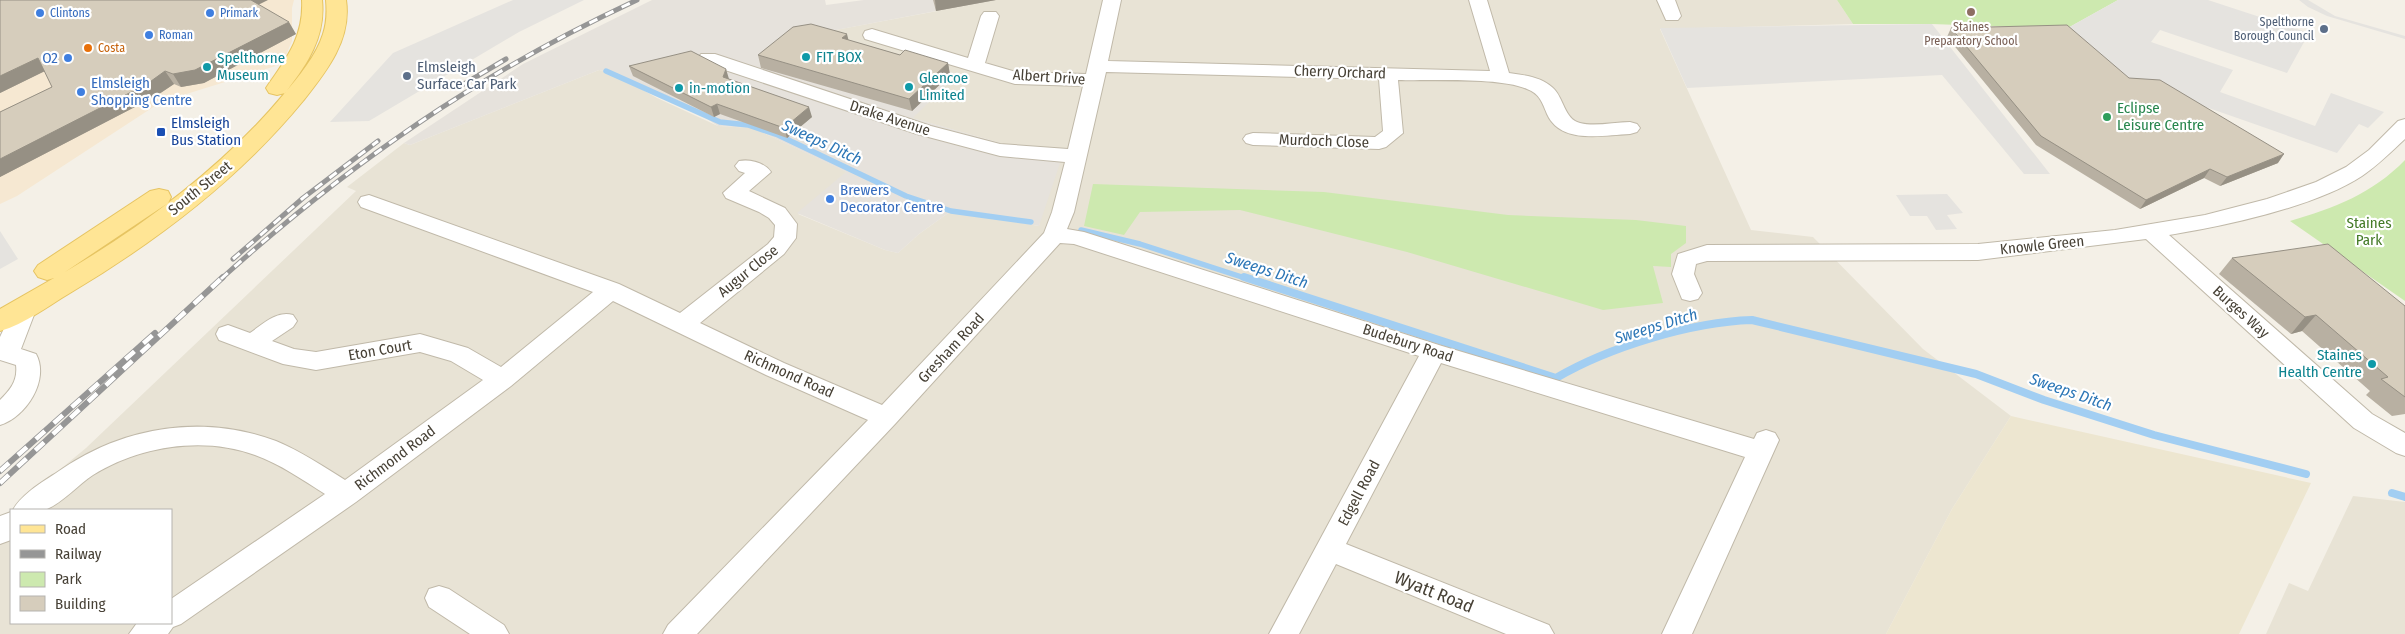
<svg xmlns="http://www.w3.org/2000/svg" width="2405" height="634" font-family="'Fira Sans Condensed',sans-serif">
	<style>
		.residential { fill: #e8e3d5 }
		.commercial { fill: #f6e8d2 }
		.industrial { fill: #e6e2dc }
		.education { fill: #ede6d0 }
		.green { fill: #cde9af }
		.parking { fill: #e5e3df }
		.lines { fill: none; stroke-linecap: round; stroke-linejoin: round }
		.stream-far1 { stroke: #a2cef2; stroke-width: 5.5 }
		.stream { stroke: #a2cef2; stroke-width: 8 }
		.minor-casing { stroke: #c0b9a9; stroke-width: 2 }
		.primary-casing { stroke: #e6c462; stroke-width: 2 }
		.minor { fill: #fff; fill-rule: evenodd }
		.primary { fill: #ffe595; fill-rule: evenodd }
		.rail-far1-casing { stroke: #969696; stroke-width: 5 }
		.rail-casing { stroke: #969696; stroke-width: 6 }
		.rail-far1 { stroke: #fff; stroke-width: 3; stroke-dasharray: 9; stroke-linecap: butt }
		.rail { stroke: #fff; stroke-width: 4.5; stroke-dasharray: 12; stroke-linecap: butt }
		.wall { fill: #b8b0a2 }
		.shaded-wall { fill: #969084 }
		.building { fill: #d6cdbc; stroke: #969084 }
		.education-dot { fill: #8d6e63; stroke: #fff; stroke-width: 2 }
		.shop-dot { fill: #3f7fe0; stroke: #fff; stroke-width: 2 }
		.service-dot { fill: #5c6f8a; stroke: #fff; stroke-width: 2 }
		.food-dot { fill: #e8710a; stroke: #fff; stroke-width: 2 }
		.culture-dot { fill: #0f9aa8; stroke: #fff; stroke-width: 2 }
		.leisure-dot { fill: #2e9e5b; stroke: #fff; stroke-width: 2 }
		.transit-dot { fill: #1a4fb4; stroke: #fff; stroke-width: 2 }
		.labels { text-anchor: middle; dominant-baseline: central; stroke-width: 4.5; stroke-linejoin: round; paint-order: stroke }
		.far-shop-label { font-size: 12px; fill: #366cbe; stroke: #fff; text-anchor: start }
		.far-service-label { font-size: 12px; fill: #4e5e75; stroke: #fff; text-anchor: end }
		.far-education-label { font-size: 12px; fill: #785e54; stroke: #fff }
		.far-food-label { font-size: 12px; fill: #c56008; stroke: #fff; text-anchor: start }
		.culture-label { font-size: 15px; fill: #0d838f; stroke: #fff; text-anchor: start }
		.shop-label { font-size: 15px; fill: #366cbe; stroke: #fff; text-anchor: start }
		.service-label { font-size: 15px; fill: #4e5e75; stroke: #fff; text-anchor: start }
		.street-label { font-size: 15px; fill: #474136; stroke: #fff }
		.leisure-label { font-size: 15px; fill: #27864d; stroke: #fff; text-anchor: start }
		.transit-label { font-size: 15px; fill: #164399; stroke: #fff; text-anchor: start }
		.park-label { font-size: 15px; fill: #447b27; stroke: #fff }
		.water-label { font-size: 16px; font-style: italic; fill: #2c76b6; stroke: #fff }
		.near-street-label { font-size: 18px; fill: #474136; stroke: #fff }
	</style>
	<rect width="100%" height="100%" fill="#f4f0e7"/>
	<path class="residential" d="M996,0H1837L1853,24L1660,29L1751,230L1813,237L1923,349L2011,416L1952,509L1886,634H0V520L11,510V623H171V510H11L86,448L356,191L347,187L404,143L410,145L599,70L611,72L657,98L718,126L753,128L847,172L798,214L885,250L898,253L919,234L951,211L1039,226L1055,150L1011,146L912,118L957,74L814,34Z
		M2353,496L2405,502V634H2266L2289,583L2308,591Z"/>
	<path class="commercial" d="M0,0H294L292,8V41L282,64L161,102L17,196L0,204Z"/>
	<path class="industrial" d="M652,0H825L826,5L864,0H933L936,11L815,34L957,74L913,118L1011,146L1055,150L1065,148L1039,226L951,211L919,234L898,253L885,250L797,213L846,172L753,128L718,126L679,101L611,72L599,70L410,145L404,143L523,64Z"/>
	<path class="education" d="M2011,416L2311,483L2239,634H1886L1952,509Z"/>
	<path class="green" d="M1837,0H2118L2066,29L1932,24H1853Z
		M2405,160V301L2290,221C2334,208 2372,194 2405,160Z
		M1093,184L1324,192L1508,215L1636,220L1686,226V243L1671,254V267L1653,266L1663,303L1603,310L1407,252L1240,210L1140,212L1124,235L1084,226Z"/>
	<path class="parking" d="M513,0H584L519,32L369,121L330,122L393,53Z
		M2118,0H2208L2309,33L2287,73L2160,30L2151,42L2233,70L2220,92L2315,126L2331,93L2384,112L2368,128L2359,124L2337,153L2120,77L2066,29Z
		M2299,0H2308L2335,16L2405,36V39L2327,16L2308,7Z
		M1932,24L2050,174H2024L1942,75L1687,88L1660,28Z
		M1947,194L1963,213L1947,215L1957,229L1936,230L1927,216H1910L1896,195Z
		M0,231L18,259L0,269Z"/>
	<g class="lines">
		<path class="stream-far1" d="M606,71L720,122L748,125L778,135L906,196L951,211L1031,222
			M1081,230L1140,244L1248,279"/>
		<path class="stream" d="M1244,277L1556,378C1609,347 1691,322 1752,320L1976,374L2044,400L2154,435L2306,474
			M2392,493L2405,497"/>
		<g class="minor-casing">
			<path id="minor" d="M1103,0H1121L1108,61L1490,71L1469,0H1487L1509,73C1524,75 1542,77 1553,88C1564,98 1564,119 1580,123C1595,127 1614,122 1630,122L1637,124L1640,128L1637,132L1630,134C1603,135 1561,145 1547,114C1542,102 1540,94 1527,89C1498,77 1431,81 1398,80L1403,133L1386,147L1379,149L1253,145L1246,143L1243,139L1246,135L1253,133L1375,137L1383,131L1379,79L1106,72L1074,212L1067,229L1084,232L1442,346L1754,439L1757,433L1766,430L1775,433L1779,440L1692,634H1662L1745,457L1441,363L1346,544L1549,625L1554,634H1506L1336,564L1299,634H1269L1419,356L1074,244L1060,243L895,424L697,634H663L668,625L868,420L766,375L613,301L511,386L356,502L181,624L173,627L168,634H129L137,623H171V599L325,494C303,480 280,464 255,455C203,436 140,446 93,475C79,484 62,503 47,509C40,513 22,511 13,510C22,493 46,480 62,469C125,426 204,414 276,441C300,451 323,466 345,480L483,380L451,361L420,352L316,370L283,364L219,340L216,334L219,328L228,325L250,333C263,324 277,310 293,315L297,321L293,327L272,341L294,349L316,352L420,334L468,348L501,367L593,292L361,207L358,202L361,197L369,195L619,284L680,313L768,244L774,237L775,225L769,218L759,212L726,198L723,193L745,173L739,171L735,166L739,161C749,159 764,162 771,172L749,191L785,208L797,224L796,238L784,254L700,323L784,363L882,405L1044,233L1052,212L1065,162L1000,156L917,134L701,62L698,58L701,54H715L931,126L1000,144L1068,149L1083,86L1015,84L865,39L863,35L865,31L872,29L968,58L981,16L984,12H996L999,16L985,63L1016,72L1086,74Z
				M1657,0H1675L1681,16L1678,20H1666Z
				M2405,119V139C2391,152 2378,165 2362,176C2315,207 2224,226 2169,235L2372,414L2405,433V456L2396,453L2354,428L2146,239L1978,260L1707,261L1696,264L1694,274L1702,293L1698,299L1690,301L1682,299L1672,274L1678,254L1707,245L1978,244L2115,230L2205,215L2267,199L2316,182L2346,167L2369,150L2398,121Z
				M25,299L33,301L37,307L21,349L36,354C50,380 26,417 0,425V400C10,390 18,381 16,365L0,360V337L17,301Z
				M11,512V540L0,544V516Z
				M439,586L449,589L504,625L509,634H470L429,607L425,598L429,589Z"/>
		</g>
		<g class="primary-casing">
			<path id="primary" d="M302,0H322C326,37 307,65 285,93L277,95L269,93L266,88C286,59 304,37 302,0Z
				M326,0H346C352,40 326,72 303,101C238,180 157,241 70,293C48,306 25,324 0,331V309L54,278L47,280L38,277L34,271L38,265L150,191L159,189L168,191L171,197L168,203L65,272C146,224 224,166 284,94C299,76 316,56 323,34C327,22 327,12 326,0Z"/>
		</g>
		<use href="#minor" class="minor"/>
		<use href="#primary" class="primary"/>
		<g class="rail-far1-casing">
			<path id="rail-far1" d="M464,84L506,59
				M233,259L303,198L378,141
				M221,279C349,163 480,73 637,0"/>
		</g>
		<g class="rail-casing">
			<path id="rail" d="M0,471L155,333
				M0,483L223,277"/>
		</g>
		<use href="#rail-far1" class="rail-far1"/>
		<use href="#rail" class="rail"/>
	</g>
	<path class="wall" d="M0,0L259,5L296,34L204,83L181,87L174,84L156,96L0,177V112L52,87L45,71L0,93Z
		M933,0H996L936,11Z
		M1951,28L2278,163L2220,186L2204,178L2140,209L2036,145L1947,37Z
		M848,40L900,55L948,63L950,75L912,111L761,68L758,55Z
		M629,66L729,79L812,117L787,138L720,114L714,117L633,76Z
		M2232,258L2405,306V414L2392,416L2366,395L2370,391L2302,331L2291,334L2219,274Z"/>
	<path class="shaded-wall" d="M247,0H268L252,8Z
		M935,0H996L936,11Z
		M289,22L296,34L204,83L181,87L173,74Z
		M847,34L850,46L842,38Z
		M38,58L47,70L0,93V76Z
		M948,63L950,75L912,111L909,99Z
		M726,69L729,79L726,87L723,77Z
		M165,71L174,84L156,96L0,177V159Z
		M717,104L720,114L714,117L711,107Z
		M809,107L812,117L787,138L784,128Z
		M2284,154L2278,163L2220,186L2227,177Z
		M2210,169L2204,178L2140,209L2146,200Z
		M2316,315L2302,331L2291,334L2305,317Z"/>
	<path class="building" d="M0,0H251L289,22L195,70L173,74L165,71L147,84L0,159V112L52,87L38,58L0,76Z
		M811,24L847,34L842,38L900,55L905,50L948,63L909,99L758,55L793,27Z
		M2067,25L2129,78L2160,80L2284,154L2227,177L2210,169L2146,200L2041,136L1951,28Z
		M691,51L726,69L723,77L809,107L784,128L717,104L711,107L629,66Z
		M2328,244L2405,306V397L2381,379L2388,377L2316,315L2305,317L2232,258Z"/>
	<circle class="education-dot" cx="1971" cy="12" r="5"/>
	<g class="shop-dot">
		<circle cx="40" cy="13" r="5"/>
		<circle cx="210" cy="13" r="5"/>
		<circle cx="149" cy="35" r="5"/>
		<circle cx="68" cy="58" r="5"/>
		<circle cx="81" cy="92" r="5"/>
		<circle cx="830" cy="199" r="5"/>
	</g>
	<g class="service-dot">
		<circle cx="2324" cy="29" r="5"/>
		<circle cx="407" cy="76" r="5"/>
	</g>
	<circle class="food-dot" cx="88" cy="48" r="5"/>
	<g class="culture-dot">
		<circle cx="806" cy="57" r="5"/>
		<circle cx="207" cy="67" r="5"/>
		<circle cx="909" cy="87" r="5"/>
		<circle cx="679" cy="88" r="5"/>
		<circle cx="2372" cy="364" r="5"/>
	</g>
	<circle class="leisure-dot" cx="2107" cy="117" r="5"/>
	<rect class="transit-dot" x="156" y="127" width="10" height="10" rx="2.5"/>
	<g class="labels">
		<g class="far-shop-label">
			<text x="50" y="13">Clintons</text>
			<text x="220" y="13">Primark</text>
			<text x="159" y="35">Roman</text>
		</g>
		<g class="far-service-label">
			<text x="2314" y="22">Spelthorne<tspan x="2314" dy="14">Borough Council</tspan></text>
		</g>
		<g class="far-education-label">
			<text x="1971" y="27">Staines<tspan x="1971" dy="14">Preparatory School</tspan></text>
		</g>
		<g class="far-food-label">
			<text x="98" y="48">Costa</text>
		</g>
		<g class="culture-label">
			<text x="816" y="57">FIT BOX</text>
			<text x="217" y="58">Spelthorne<tspan x="217" dy="17">Museum</tspan></text>
			<text x="919" y="78">Glencoe<tspan x="919" dy="17">Limited</tspan></text>
			<text x="689" y="88">in-motion</text>
			<text x="2362" y="355" text-anchor="end">Staines<tspan x="2362" dy="17">Health Centre</tspan></text>
		</g>
		<g class="shop-label">
			<text x="58" y="58" text-anchor="end">O2</text>
			<text x="91" y="83">Elmsleigh<tspan x="91" dy="17">Shopping Centre</tspan></text>
			<text x="840" y="190">Brewers<tspan x="840" dy="17">Decorator Centre</tspan></text>
		</g>
		<g class="service-label">
			<text x="417" y="67">Elmsleigh<tspan x="417" dy="17">Surface Car Park</tspan></text>
		</g>
		<g class="street-label">
			<text transform="translate(1340 72) rotate(2)">Cherry Orchard</text>
			<text transform="translate(1049 77) rotate(4)">Albert Drive</text>
			<text transform="translate(890 118) rotate(18)">Drake Avenue</text>
			<text transform="translate(1324 141) rotate(2)">Murdoch Close</text>
			<text transform="translate(200 188) rotate(-39)">South Street</text>
			<text transform="translate(2042 245) rotate(-6)">Knowle Green</text>
			<text transform="translate(748 271) rotate(-39)">Augur Close</text>
			<text transform="translate(2241 312) rotate(42)">Burges Way</text>
			<text transform="translate(1408 343) rotate(18)">Budebury Road</text>
			<text transform="translate(951 348) rotate(-47)">Gresham Road</text>
			<text transform="translate(380 350) rotate(-10)">Eton Court</text>
			<text transform="translate(789 374) rotate(24)">Richmond Road</text>
			<text transform="translate(395 458) rotate(-37)">Richmond Road</text>
			<text transform="translate(1359 493) rotate(-62)">Edgell Road</text>
		</g>
		<g class="leisure-label">
			<text x="2117" y="108">Eclipse<tspan x="2117" dy="17">Leisure Centre</tspan></text>
		</g>
		<g class="transit-label">
			<text x="171" y="123">Elmsleigh<tspan x="171" dy="17">Bus Station</tspan></text>
		</g>
		<g class="park-label">
			<text x="2369" y="223">Staines<tspan x="2369" dy="17">Park</tspan></text>
		</g>
		<g class="water-label">
			<text transform="translate(822 142) rotate(25)">Sweeps Ditch</text>
			<text transform="translate(1267 270) rotate(18)">Sweeps Ditch</text>
			<text transform="translate(1656 326) rotate(-17)">Sweeps Ditch</text>
			<text transform="translate(2071 392) rotate(19)">Sweeps Ditch</text>
		</g>
		<g class="near-street-label">
			<text transform="translate(1434 592) rotate(22)">Wyatt Road</text>
		</g>
	</g>
	<rect x="10" y="509" width="162" height="115" fill="#ffffff" stroke="#b5b3af"/>
	<rect x="20" y="525" width="25" height="8" fill="#ffe595" stroke="#b5b3af"/>
	<text x="55" y="534" font-size="15" fill="#474136">Road</text>
	<rect x="20" y="550" width="25" height="8" fill="#969696" stroke="#b5b3af"/>
	<text x="55" y="559" font-size="15" fill="#474136">Railway</text>
	<rect x="20" y="572" width="25" height="15" fill="#cde9af" stroke="#b5b3af"/>
	<text x="55" y="584" font-size="15" fill="#474136">Park</text>
	<rect x="20" y="596" width="25" height="15" fill="#d6cdbc" stroke="#b5b3af"/>
	<text x="55" y="609" font-size="15" fill="#474136">Building</text>
</svg>
